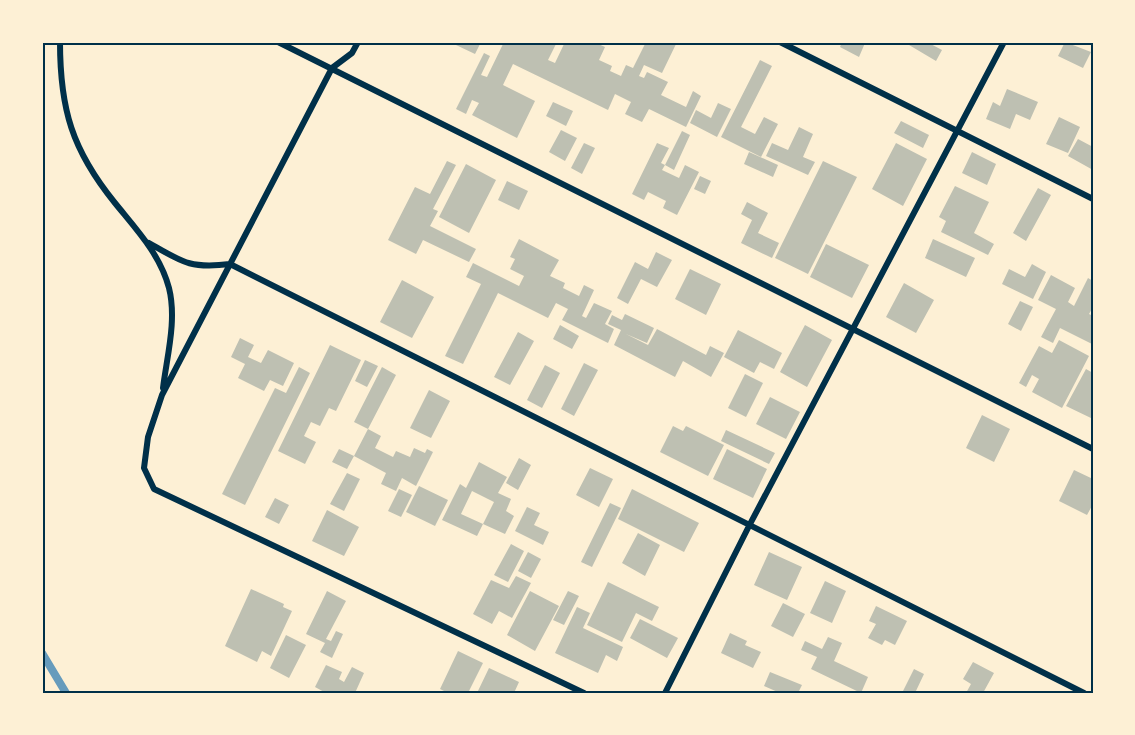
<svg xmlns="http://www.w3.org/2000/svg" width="1135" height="735" font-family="Ubuntu,sans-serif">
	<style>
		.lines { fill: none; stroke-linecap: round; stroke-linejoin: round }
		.stream { stroke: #669bbc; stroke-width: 8 }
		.building { fill: #bec0b2; fill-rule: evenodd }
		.minor { stroke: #003049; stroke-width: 6 }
		.neatline { fill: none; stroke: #003049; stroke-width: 2 }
	</style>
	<rect width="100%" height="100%" fill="#fdf0d5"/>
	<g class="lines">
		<path class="stream" d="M42,653L66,693"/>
	</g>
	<path class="building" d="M458,42H481L475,54L456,45Z
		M504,42H552L556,44L548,60L555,63L565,42H594L605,47L599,60L612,66L610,71L621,76L626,65L633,68L646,42H677L662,73L644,65L639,76L644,78L647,72L668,82L661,95L686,107L693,91L701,96L686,127L649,109L642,122L625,114L631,102L615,94L608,110L513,64L503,85L535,101L517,138L472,115L479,103L472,100L466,114L456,109L484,53L490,56L481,75L487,77Z
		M842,42H862L865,43L859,57L840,47Z
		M904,42H927L942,50L936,61Z
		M1065,42L1091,52L1083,68L1058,56Z
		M760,60L772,66L741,127L755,134L764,117L778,124L761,157L721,137Z
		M1007,89L1038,102L1030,120L1016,114L1010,129L986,119L993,102L1000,106Z
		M553,102L573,111L566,126L546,116Z
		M718,103L731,109L717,137L690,123L696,110L711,118Z
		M1059,117L1080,127L1068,153L1046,144Z
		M901,121L929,135L923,148L894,133Z
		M799,127L813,134L803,157L815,162L808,175L766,156L772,143L788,150Z
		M561,130L577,138L565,161L549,152Z
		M682,131L690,135L674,170L665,165Z
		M1078,139L1093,147V170L1068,156Z
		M584,143L595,148L582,174L571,168Z
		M657,143L669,148L661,163L665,165L662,170L679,178L685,165L699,172L677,215L663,208L666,201L648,192L644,200L632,194Z
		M896,143L927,159L903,206L872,189Z
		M749,152L778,165L773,177L744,164Z
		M972,152L996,164L987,185L962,173Z
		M447,161L456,165L433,209L438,211L430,226L476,249L469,262L423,240L416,254L388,240L415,187L430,194Z
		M823,161L857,177L808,274L775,258Z
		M466,164L496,180L469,233L439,217Z
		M700,176L711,181L705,194L694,189Z
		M507,181L528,191L519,210L498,200Z
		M955,186L989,202L974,233L994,244L988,255L941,232L946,221L939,217Z
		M1038,188L1051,195L1026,241L1013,233Z
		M747,202L768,213L758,233L779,243L772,258L741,243L752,220L741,214Z
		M519,239L559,260L550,276L565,283L563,288L579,296L584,285L594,290L582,316L586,318L594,303L612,311L605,324L614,329L608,343L562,320L568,309L556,303L548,318L498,293L463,364L445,356L481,284L466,277L473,263L519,286L524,276L510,269L515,259L510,257Z
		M933,239L975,258L966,277L925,258Z
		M826,244L869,265L852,298L810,277Z
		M656,252L672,260L657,287L641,279L628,304L617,298L635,262L648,269Z
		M1032,264L1046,272L1033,299L1002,284L1009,269L1025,277Z
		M690,269L721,284L706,315L675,299Z
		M1051,275L1075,288L1068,302L1074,306L1088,278L1093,281V307L1089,314L1093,316L1092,344L1060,328L1053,343L1041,337L1056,309L1038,300Z
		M402,280L434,297L412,338L380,322Z
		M904,283L934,300L916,333L886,317Z
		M1020,301L1033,307L1021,331L1008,324Z
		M625,314L654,328L647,343L626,334L648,345L657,329L706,355L710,346L724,353L711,377L683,361L675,377L614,345L621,330L608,324L612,315L622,320Z
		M560,325L579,336L572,349L553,339Z
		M805,325L832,340L807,387L780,372Z
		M738,330L782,353L774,369L760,362L754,373L724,357Z
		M518,332L534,341L510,385L494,377Z
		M240,338L254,345L248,357L261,363L268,350L294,363L283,386L270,380L264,391L238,378L245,364L231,357Z
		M1059,340L1089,356L1062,408L1032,392L1039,379L1032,375L1026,387L1019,383L1039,346L1052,353Z
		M330,345L361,360L336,411L329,408L320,426L311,422L304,436L316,442L305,464L278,451Z
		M365,360L378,366L367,387L355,381Z
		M584,363L598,370L574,416L561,409Z
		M545,365L560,373L542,408L527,400Z
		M299,367L310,373L245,505L222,494L275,388L286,393Z
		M382,367L396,375L368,429L381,436L375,448L393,457L396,451L410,457L414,448L425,453L427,449L433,452L416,486L402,478L396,491L381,484L386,473L354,456L368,429L354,422Z
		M1086,369L1093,373V419L1066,406Z
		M745,374L763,383L746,417L728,408Z
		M429,390L450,401L431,438L410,428Z
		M770,397L800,412L786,439L756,424Z
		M982,415L1010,429L994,462L966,448Z
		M673,426L683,431L686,426L724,445L708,476L660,452Z
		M726,430L775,453L769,464L721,441Z
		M339,449L354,456L347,469L332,462Z
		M727,449L767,469L753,498L713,479Z
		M519,458L531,465L518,490L506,483Z
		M479,462L507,477L498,493L511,499L506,511L514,516L505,534L483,524L477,536L442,520L460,484L466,488ZM472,491L494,502L483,524L461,514Z
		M590,468L613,479L599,507L576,495Z
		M1074,470L1093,479V504L1087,515L1059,501Z
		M347,473L360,479L344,511L330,504Z
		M419,486L448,500L435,526L406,512Z
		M399,489L412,495L401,517L388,511Z
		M632,489L699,523L684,552L618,519Z
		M275,498L289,505L279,524L265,517Z
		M610,503L621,508L592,567L581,562Z
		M527,507L540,513L534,525L549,532L543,545L515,531Z
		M327,510L359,527L344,556L312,541Z
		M638,533L660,545L645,576L622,563Z
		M511,544L524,551L508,582L494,575Z
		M528,552L541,559L531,578L518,571Z
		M769,552L802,567L787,600L754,585Z
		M516,576L531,583L512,618L499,611L492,624L473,614L491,580L509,588Z
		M825,581L846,591L832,623L810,613Z
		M608,582L659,607L652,621L636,613L622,642L587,625Z
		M251,589L284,604L283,607L292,611L271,656L262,651L257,662L225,646Z
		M327,591L346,601L326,639L331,641L336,631L343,634L332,658L320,652L325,643L306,634Z
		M530,591L559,606L535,651L507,635Z
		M568,591L579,596L564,625L553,620Z
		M783,603L805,614L793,637L771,626Z
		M876,606L907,621L895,645L885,640L882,645L868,638L876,624L869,621Z
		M577,607L590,613L583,628L623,647L617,661L606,655L598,673L555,653Z
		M640,619L678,638L667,658L630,638Z
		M730,633L747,641L745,645L761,652L753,668L721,653Z
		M286,635L306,645L289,678L270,668Z
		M828,637L842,643L834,661L868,677L861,693L811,669L817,657L801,650L805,641L822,649Z
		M458,651L483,663L468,693H448L440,689Z
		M973,662L994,673L983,693H966L971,684L963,679Z
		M326,665L342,672L339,679L344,682L352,667L364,673L355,693H326L315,687Z
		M489,668L519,682L514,693H477Z
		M914,669L924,674L915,693H902Z
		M770,672L802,685L798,693H780L764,686Z"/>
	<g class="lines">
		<path class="minor" d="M60,42C60,109 72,150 115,203C136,229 160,254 169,288C177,320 167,356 163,388
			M278,42L1093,449
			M358,42L352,53L332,68L162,395L148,437L144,468L154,489L584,693
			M780,42L1093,199
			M149,243C182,262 190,269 230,264L1084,693
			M665,693L749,526L1004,42"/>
	</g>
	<rect width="1135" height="735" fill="none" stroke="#fdf0d5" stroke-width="87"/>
	<rect x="44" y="44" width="1048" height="648" class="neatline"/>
</svg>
